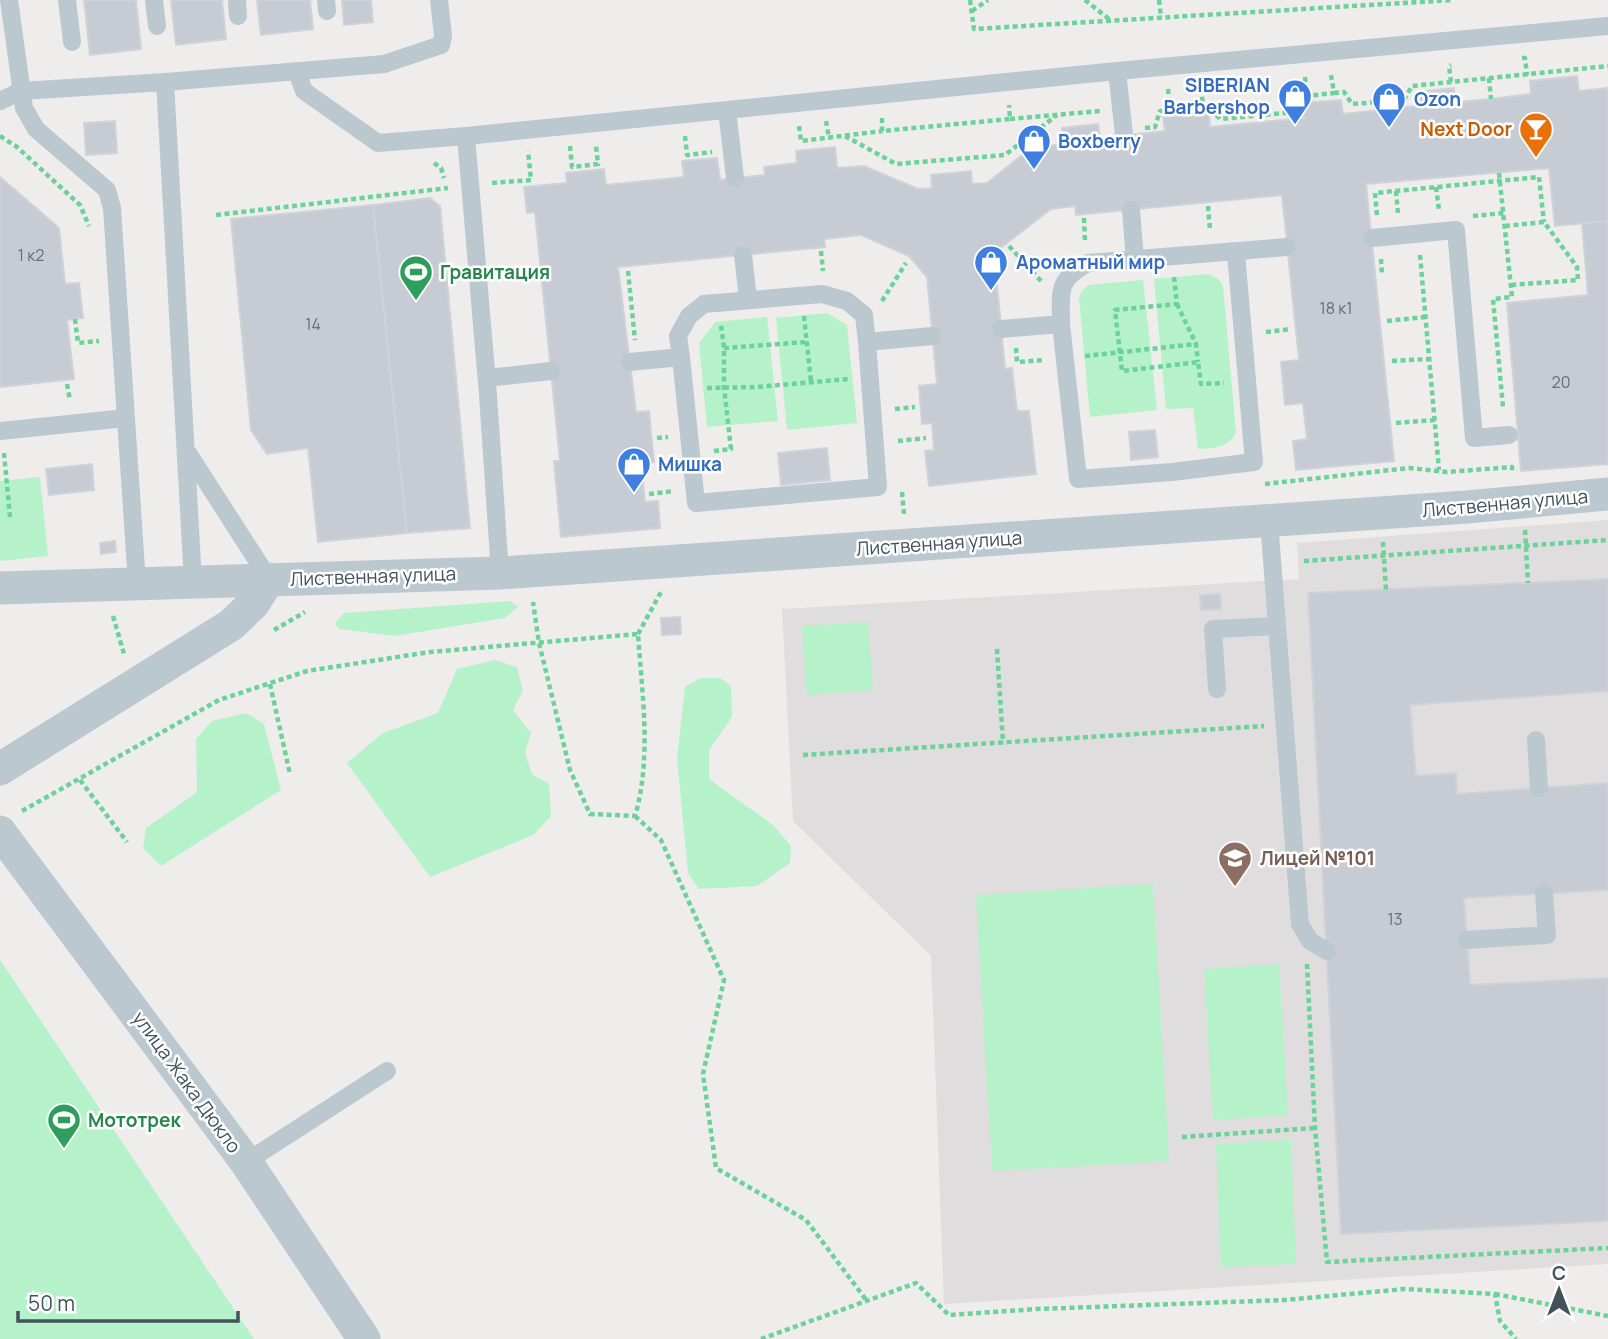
<svg xmlns="http://www.w3.org/2000/svg" width="1608" height="1339" font-family="Manrope,sans-serif">
	<style>
		.education { fill: #e0ddde }
		.green { fill: #b5f2c9 }
		.building { fill: #c7cbd3; stroke: #cfd3d9; stroke-width: 2 }
		.lines { fill: none; stroke-linecap: round; stroke-linejoin: round }
		.path { stroke: #6bd299; stroke-width: 4.5; stroke-dasharray: 5 3.5; stroke-linecap: butt }
		.lane { stroke: #bbc8d0; stroke-width: 18 }
		.street { stroke: #bbc8d0; stroke-width: 33 }
		.labels { text-anchor: middle; dominant-baseline: central; stroke-width: 5; stroke-linejoin: round; paint-order: stroke }
		.number-label { font-size: 16px; fill: #647079 }
		.shop-label { font-size: 19px; font-weight: bold; fill: #366cbe; stroke: #fff; text-anchor: start }
		.food-label { font-size: 19px; font-weight: bold; fill: #c56008; stroke: #fff; text-anchor: end }
		.leisure-label { font-size: 19px; font-weight: bold; fill: #27864d; stroke: #fff; text-anchor: start }
		.street-label { font-size: 19px; fill: #43515b; stroke: #fff }
		.education-label { font-size: 19px; font-weight: bold; fill: #785e54; stroke: #fff; text-anchor: start }
	</style>
	<rect width="100%" height="100%" fill="#efecec"/>
	<path class="education" d="M1608,520V1264L944,1304L931,956L793,821L782,609L1299,579L1297,543Z"/>
	<path class="green" d="M1208,274L1218,279L1223,286L1236,433C1227,448 1215,448 1198,449L1193,408L1166,409L1154,279Z
		M1143,280L1157,410L1090,417L1079,298L1081,292L1088,285Z
		M827,313L847,325L857,423L787,430L776,318Z
		M767,317L778,421L707,427L699,343L715,322Z
		M40,477L48,556L0,561V481Z
		M510,601L518,607L505,618L394,636L339,629L335,623L344,613Z
		M868,622L873,690L807,695L802,626Z
		M495,660L517,667L523,691L513,710L531,733L525,753L532,774L549,784L551,816L533,835L430,877L347,763L383,733L438,713L457,669Z
		M700,678H720L731,686L732,717L709,750V779L773,825L791,846L790,863L757,886L699,889L688,873L677,758L685,687Z
		M246,713L264,724L281,790L161,866L143,848L146,828L197,792L196,739L212,721Z
		M1153,884L1169,1161L992,1171L976,895Z
		M0,960L254,1339H0Z
		M1279,964L1288,1115L1213,1120L1204,969Z
		M1291,1140L1296,1264L1221,1267L1216,1144Z"/>
	<path class="building" d="M84,0H136L141,49L90,55Z
		M171,0H222L226,39L176,45Z
		M257,0H310L313,29L261,35Z
		M342,0H371L373,22L344,25Z
		M1577,76L1579,91L1608,88V221L1555,226L1549,168L1366,184L1394,461L1296,470L1293,441L1307,439L1303,403L1285,405L1281,362L1299,360L1282,195L1076,215L1075,206L1051,209L994,253L1005,369L1012,368L1017,411H1029L1036,474L929,486L925,451L934,450L932,423L922,424L919,386L937,384L927,277L909,256L861,235L824,239L825,247L618,267L636,412L649,411L654,462L641,463L645,502L658,501L660,528L561,537L554,461H560L535,212L527,213L524,187L567,183L566,173L604,169L606,185L684,177L682,161L717,158L720,180L765,175L764,167L797,163L796,151L835,147L837,168L864,166L918,189L932,188L931,175L952,173L971,171L972,184L987,183L1031,148L1064,144L1062,128L1098,124L1100,138L1165,131L1163,117L1187,115L1209,113L1210,127L1304,118L1302,103L1341,100L1343,114L1417,106L1416,92L1454,88L1455,102L1491,99L1531,94L1530,81Z
		M115,121L117,153L86,155L84,123Z
		M0,177L59,228L65,284L79,283L83,318L67,320L74,379L0,387Z
		M430,198L440,206L470,528L407,533L373,205Z
		M373,205L407,533L318,542L308,448L267,454L251,430L231,219Z
		M1608,221V464L1521,471L1507,303L1588,295L1582,223Z
		M1155,430L1158,457L1131,460L1129,432Z
		M827,448L830,480L781,485L778,453Z
		M92,464L94,490L49,495L46,469Z
		M115,541L116,552L101,554L100,543Z
		M1608,579V691L1410,705L1416,776L1456,773L1457,794L1608,783V890L1464,898L1470,985L1608,978V1221L1341,1234L1308,593Z
		M1220,594L1221,609L1201,610L1200,595Z
		M680,617L681,634L662,635L661,618Z"/>
	<g class="lines">
		<path class="path" d="M970,0L974,29L1452,0
			M1085,0L1109,19
			M1159,0L1161,17
			M972,11L988,0
			M1522,58H1525L1527,75
			M1305,77L1307,96L1334,93L1331,75
			M1489,78L1491,99
			M1451,82L1449,66L1451,65
			M1168,89L1170,110L1203,107L1201,86
			M1334,93L1344,92L1352,104L1404,100L1412,86L1608,66
			M1203,107H1209L1220,119L1296,112L1301,96H1307
			M882,118V131L1010,119L1009,105
			M1010,119L1100,111
			M826,121L829,138
			M799,126L801,141L882,131
			M1145,128L1155,127L1160,111L1170,110
			M0,136L17,147L80,205L89,226
			M685,136L687,155L712,152
			M845,136L896,164L1005,155L1057,115
			M570,146L572,167L598,164L596,146
			M434,163L441,168L444,178
			M1499,173L1512,297L1493,299L1503,407
			M492,183L531,180L528,151
			M1436,187L1439,210
			M1396,191L1398,214
			M1208,206L1210,230
			M216,215L448,188
			M1377,215L1375,193L1539,177L1544,222
			M1473,216L1504,213
			M1084,218L1085,242
			M1505,226L1544,222L1577,267L1578,280L1511,285
			M1009,246L1041,281
			M821,251L823,271
			M1420,255L1439,470
			M1381,259L1382,275
			M628,271L635,340
			M1174,277L1177,304L1115,310L1122,371L1198,362L1201,384L1224,383
			M882,301L906,263
			M1177,304L1196,344
			M804,316L811,382
			M75,319L78,343L99,341
			M1387,321L1425,317
			M1266,332L1291,329
			M724,348L807,342
			M1016,348L1017,362L1044,360
			M1085,356L1196,344L1198,362
			M1392,361L1429,359
			M67,384L70,400
			M707,388L756,387L849,379
			M895,409L915,407
			M1396,423L1435,420
			M657,438L668,437
			M898,441L926,438
			M714,451L731,449L724,387V348L721,325
			M4,453L10,517
			M1265,484L1409,468L1447,472L1512,467V473
			M902,492L904,514
			M649,494L674,491
			M1525,530L1528,583
			M1383,542L1386,590
			M1304,561L1608,540
			M113,616L124,654
			M274,630L305,612
			M638,634L661,592
			M997,649L1003,743
			M270,684L290,774
			M803,755L1264,726
			M80,780L127,842
			M22,811L219,700L307,671L430,652L638,634C642,694 652,758 635,816L590,814L570,770L539,643L533,602
			M635,816L661,840L724,980L703,1074L716,1168L806,1220L867,1301
			M1307,964L1315,1128L1327,1262L1608,1248
			M1182,1137L1315,1128
			M1495,1294L1608,1316
			M761,1339L916,1283L949,1315L1037,1309L1285,1300L1404,1289L1495,1294L1500,1321L1516,1339"/>
		<path class="lane" d="M9,0L24,108L36,129L107,190L112,208L137,584
			M67,0L72,42
			M154,0L157,26
			M237,0L238,16
			M326,0L327,11
			M1117,71L1124,135
			M297,72L304,91L378,143L466,136L488,395L500,573
			M165,82L193,582
			M0,101L21,91L165,82L384,64L441,45L443,36L439,0
			M727,110L735,178
			M466,136L1117,71L1608,26
			M1131,210L1135,259
			M1372,238L1456,230L1474,438L1509,435
			M743,255L748,299
			M1061,324L1078,479L1172,472L1254,462L1236,253
			M1001,329L1061,324C1061,290 1056,281 1088,263L1287,247
			M681,357L696,503L878,487L867,342
			M630,362L681,357L678,336L689,316L704,304L822,294L847,301L864,315L867,342L932,336
			M487,378L551,371
			M0,431L126,418
			M188,453L269,579
			M1269,521L1300,924L1310,941L1327,951
			M1217,689L1213,629L1277,626
			M1536,740L1539,788
			M1467,940L1547,935L1544,893
			M246,1162L387,1071"/>
		<path class="street" d="M0,588L500,573L1467,507L1608,494
			M0,769L231,625L253,604L269,579
			M0,832L246,1162L364,1339"/>
	</g>
	<defs>
		<g id="shop-pin" transform="scale(1.75)"><path d="M0 17L-7.5 6A9.5 9.5 0 1 1 7.5 6Z" fill="#3f7fe0" stroke="#fff"/><path d="M-5-2.5h2.3a2.7 3.5 0 0 1 5.4 0H5L5.5 6h-11ZM-1.5-2.5h3a1.5 2.3 0 0 0-3 0Z" fill="#fff"/></g>
		<g id="bar-pin" transform="scale(1.75)"><path d="M0 17L-7.5 6A9.5 9.5 0 1 1 7.5 6Z" fill="#e8710a" stroke="#fff"/><path d="M-6-5H6L.8 .8V4.5H3.5V6h-7V4.5H-.8V.8Z" fill="#fff"/></g>
		<g id="stadium-pin" transform="scale(1.75)"><path d="M0 17L-7.5 6A9.5 9.5 0 1 1 7.5 6Z" fill="#2e9e5b" stroke="#fff"/><path d="M0-5a6.5 5 0 1 0 0 10a6.5 5 0 1 0 0-10ZM-3.5-1.8h7v3.6h-7Z" fill="#fff"/></g>
		<g id="school-pin" transform="scale(1.75)"><path d="M0 17L-7.5 6A9.5 9.5 0 1 1 7.5 6Z" fill="#8d6e63" stroke="#fff"/><path d="M0-5L7-2L0 1L-7-2ZM-4 1L0 2.5L4 1V4Q0 6-4 4Z" fill="#fff"/></g>
	</defs>
	<g fill-rule="evenodd">
		<use href="#shop-pin" x="1295" y="96"/>
		<use href="#shop-pin" x="1389" y="99"/>
		<use href="#bar-pin" x="1536" y="129"/>
		<use href="#shop-pin" x="1034" y="141"/>
		<use href="#shop-pin" x="991" y="262"/>
		<use href="#stadium-pin" x="416" y="272"/>
		<use href="#shop-pin" x="634" y="464"/>
		<use href="#school-pin" x="1235" y="858"/>
		<use href="#stadium-pin" x="64" y="1120"/>
	</g>
	<g class="labels">
		<g class="number-label">
			<text x="31" y="255">1 к2</text>
			<text x="1336" y="308">18 к1</text>
			<text x="313" y="324">14</text>
			<text x="1561" y="382">20</text>
			<text x="1395" y="919">13</text>
		</g>
		<g class="shop-label">
			<text x="1270" y="85" text-anchor="end">SIBERIAN<tspan x="1270" dy="22">Barbershop</tspan></text>
			<text x="1414" y="99">Ozon</text>
			<text x="1058" y="141">Boxberry</text>
			<text x="1016" y="262">Ароматный мир</text>
			<text x="658" y="464">Мишка</text>
		</g>
		<g class="food-label">
			<text x="1512" y="129">Next Door</text>
		</g>
		<g class="leisure-label">
			<text x="440" y="272">Гравитация</text>
			<text x="88" y="1120">Мототрек</text>
		</g>
		<g class="street-label">
			<text transform="translate(1505 503) rotate(-5)">Лиственная улица</text>
			<text transform="translate(939 543) rotate(-4)">Лиственная улица</text>
			<text transform="translate(373 576) rotate(-2)">Лиственная улица</text>
			<text transform="translate(187 1082) rotate(54)">улица Жака Дюкло</text>
		</g>
		<g class="education-label">
			<text x="1260" y="858">Лицей №101</text>
		</g>
	</g>
	<g transform="translate(1559 1290)" stroke="#ffffff" stroke-width="5" paint-order="stroke">
	<path d="M0-5L12 26L0 18L-12 26Z" fill="#43515b"/>
	<text y="-10" font-size="19" font-weight="bold" text-anchor="middle" fill="#43515b">С</text>
	</g>
	<path d="M18 1311v10h220v-10" fill="none" stroke="#43515b" stroke-width="3.5"/>
	<text x="28" y="1311" font-size="21" fill="#43515b" stroke="#ffffff" stroke-width="5" paint-order="stroke">50 m</text>
</svg>
